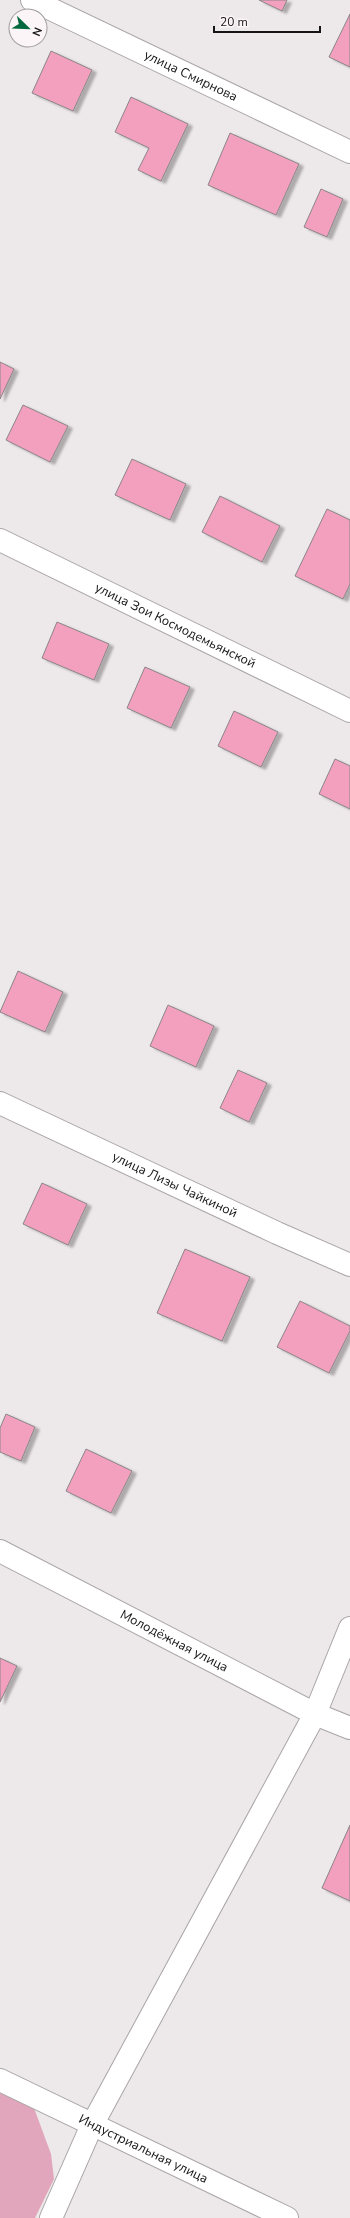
<svg xmlns="http://www.w3.org/2000/svg" width="350" height="2218" font-family="'Nunito Sans',sans-serif">
	<style>
		.green { fill: #e1a6bb }
		.building { fill: #f2a0be; stroke: #8a8587; filter: url(#shadow) }
		.lines { fill: none; stroke-linecap: round; stroke-linejoin: round }
		.minor-casing { stroke: #aaa5a6; stroke-width: 24 }
		.minor { stroke: #fff; stroke-width: 22 }
		.labels { text-anchor: middle; dominant-baseline: central; stroke-width: 3.5; stroke-linejoin: round; paint-order: stroke }
		.street-label { font-size: 13px; fill: #161515; stroke: #fbf5f7 }
	</style>
	<defs>
		<filter id="shadow"><feDropShadow dx="4.5" dy="2.5" stdDeviation="1" flood-color="#0004"/></filter>
	</defs>
	<rect width="100%" height="100%" fill="#ede8e9"/>
	<path class="green" d="M0,2093L34,2108L51,2154L54,2179L35,2218H0Z"/>
	<path class="building" d="M259,0H287L282,11Z
		M350,14V67L329,57Z
		M51,51L92,70L73,111L32,93Z
		M131,97L188,124L161,181L138,170L149,148L115,132Z
		M230,133L299,164L276,215L208,185Z
		M321,189L343,199L327,237L304,227Z
		M0,362L14,369L0,399Z
		M23,405L68,426L50,462L6,440Z
		M132,459L186,484L170,520L115,495Z
		M220,496L280,526L262,562L202,532Z
		M327,509L350,520V584L343,599L295,576Z
		M57,622L109,644L94,680L42,658Z
		M145,667L190,687L171,728L127,708Z
		M234,711L278,732L261,767L218,746Z
		M335,759L350,766V809L319,794Z
		M18,971L63,992L45,1032L0,1012Z
		M168,1005L214,1026L196,1067L150,1046Z
		M238,1070L267,1083L249,1122L220,1108Z
		M42,1183L87,1204L68,1245L23,1224Z
		M185,1249L250,1277L222,1341L157,1313Z
		M300,1301L350,1326V1331L329,1373L277,1347Z
		M6,1414L35,1427L21,1461L0,1452V1428Z
		M86,1449L132,1471L111,1513L66,1491Z
		M0,1658L17,1666L0,1702Z
		M350,1825V1901L322,1888Z"/>
	<g class="lines">
		<g class="minor-casing">
			<g id="minor">
				<path id="s1" d="M32,0L350,152"/>
				<path id="s2" d="M0,540L350,711"/>
				<path id="s3" d="M0,1103L277,1233L350,1265"/>
				<path id="s4" d="M0,1551L315,1714L350,1728"/>
				<path id="s5" d="M0,2080L287,2218"/>
				<path d="M51,2218L92,2125L315,1714L350,1628"/>
			</g>
		</g>
		<use href="#minor" class="minor"/>
	</g>
	<g class="labels">
		<g class="street-label">
			<text stroke="none"><textPath href="#s1" startOffset="176">улица Смирнова</textPath></text>
			<text stroke="none"><textPath href="#s2" startOffset="195">улица Зои Космодемьянской</textPath></text>
			<text stroke="none"><textPath href="#s3" startOffset="193">улица Лизы Чайкиной</textPath></text>
			<text stroke="none"><textPath href="#s4" startOffset="196">Молодёжная улица</textPath></text>
			<text stroke="none"><textPath href="#s5" startOffset="159">Индустриальная улица</textPath></text>
		</g>
	</g>
	<g transform="translate(28 28) rotate(113)"><circle r="19" fill="#fbf5f7" stroke="#9f9b9d"/>
	<path d="M0-3L7 15L0 10L-7 15Z" fill="#04683e"/>
	<text y="-6" font-size="11" font-weight="bold" text-anchor="middle" fill="#161515">N</text>
	</g>
	<path d="M214 26v6h106v-6" fill="none" stroke="#161515" stroke-width="2"/>
	<text x="220" y="26" font-size="12" fill="#161515" stroke="#fbf5f7" stroke-width="3" paint-order="stroke">20 m</text>
</svg>
